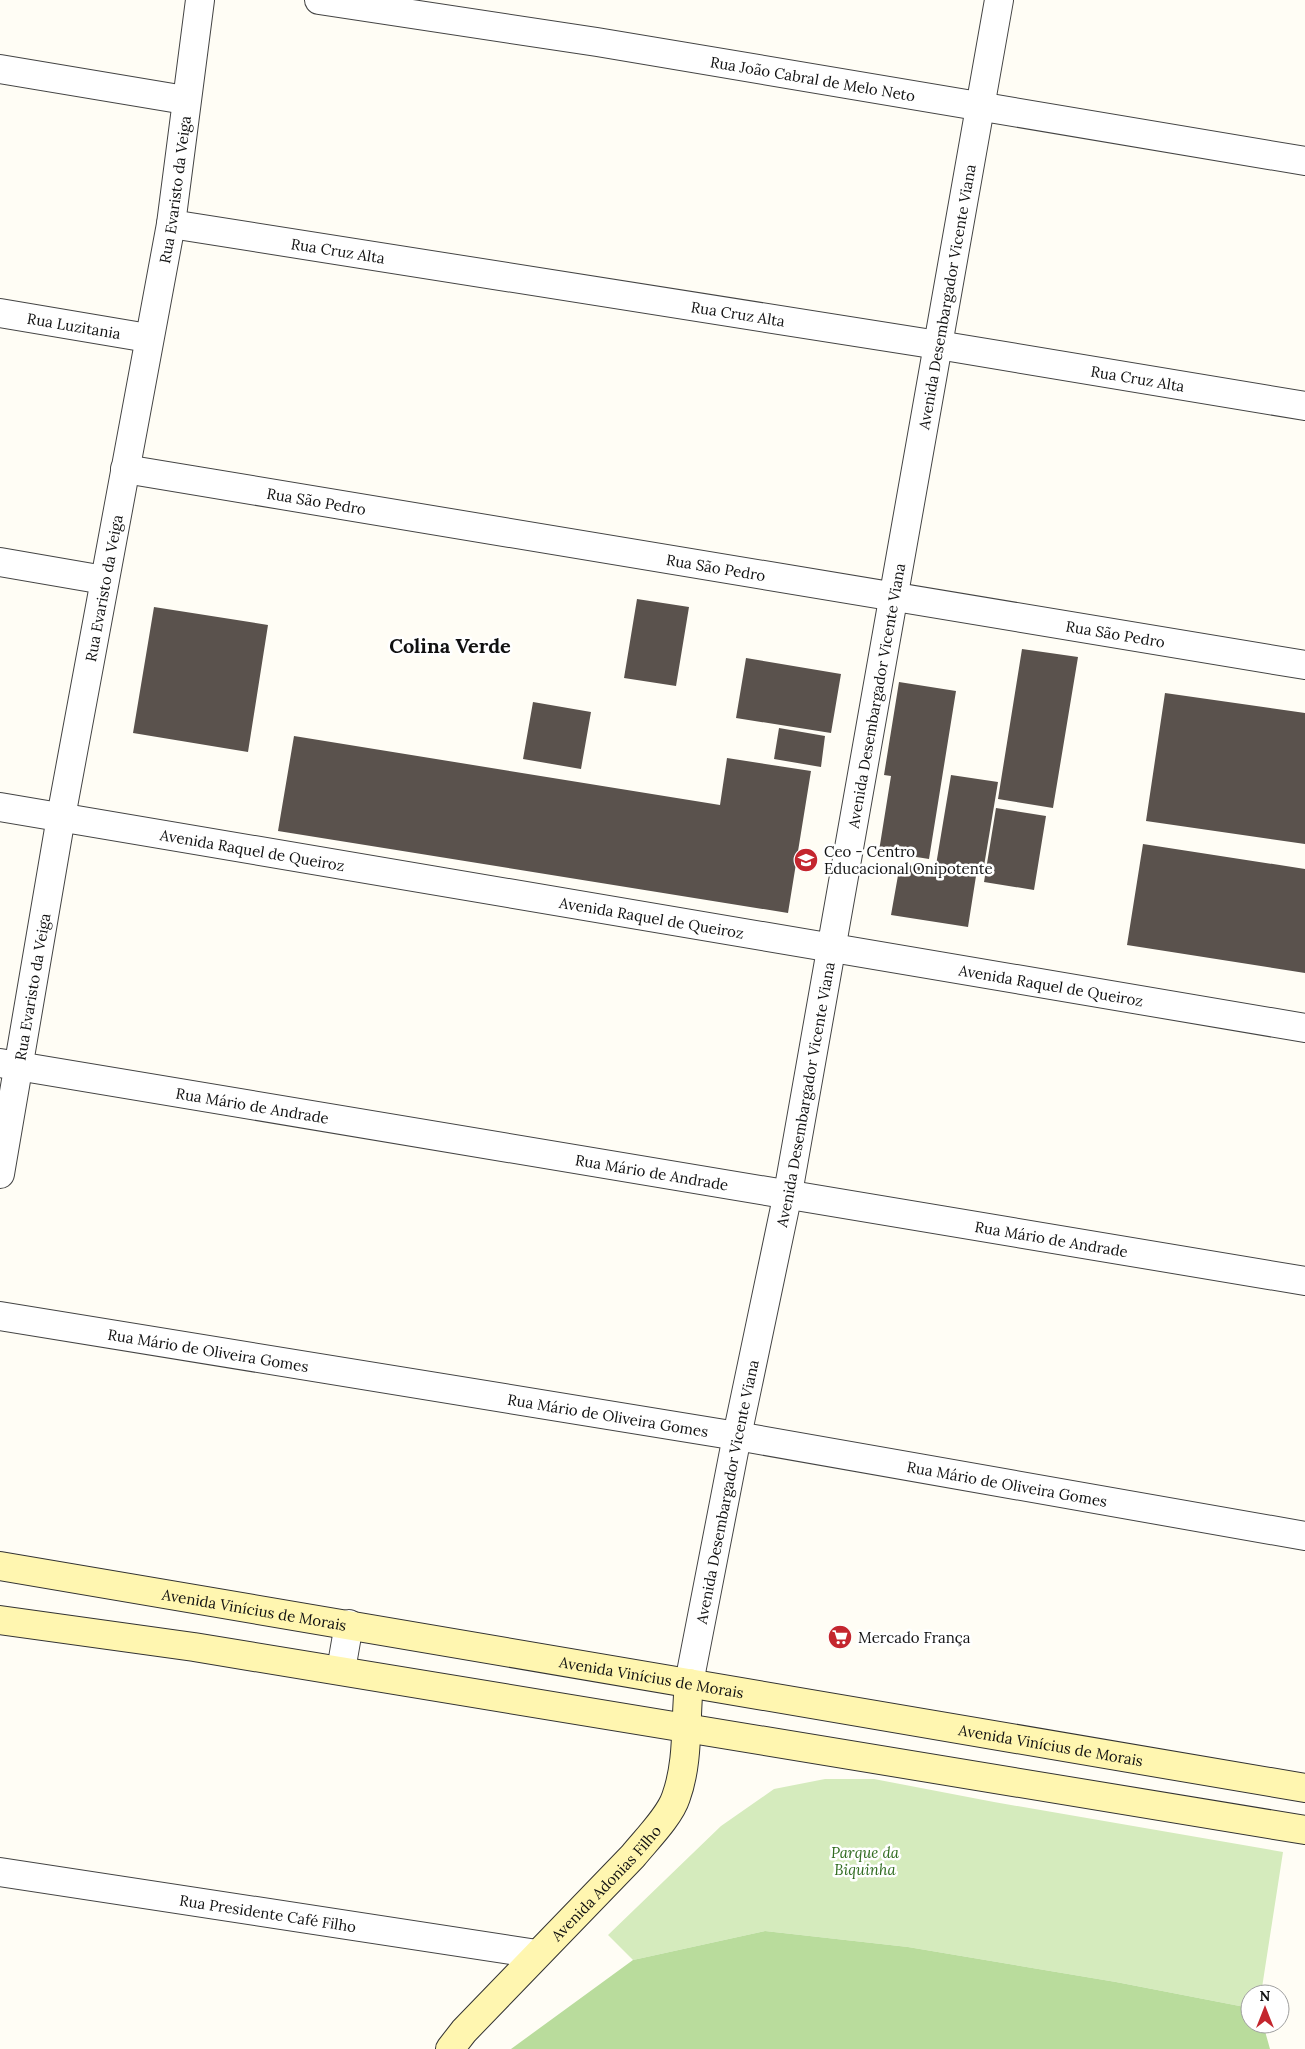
<svg xmlns="http://www.w3.org/2000/svg" width="1305" height="2049" font-family="Lora,serif">
	<style>
		.green { fill: #d5ebbd }
		.forest { fill: #b9dc9c }
		.building { fill: #5a524d }
		.lines { fill: none; stroke-linecap: round; stroke-linejoin: round }
		.street-casing { stroke: #444; stroke-width: 30 }
		.secondary-casing { stroke: #333; stroke-width: 30 }
		.street { stroke: #fff; stroke-width: 28 }
		.secondary { stroke: #fff6b0; stroke-width: 28 }
		.labels { text-anchor: middle; dominant-baseline: central; stroke-width: 5; stroke-linejoin: round; paint-order: stroke }
		.street-label { font-size: 15px; fill: #111; stroke: #fff }
		.poi-label { font-size: 15px; fill: #111; stroke: #fff; text-anchor: start }
		.park-label { font-size: 15px; font-style: italic; fill: #2f6b1f; stroke: #fff }
		.district-label { font-size: 20px; font-weight: bold; fill: #111; stroke: #fff }
	</style>
	<rect width="100%" height="100%" fill="#fffdf5"/>
	<path class="green" d="M825,1779H874L994,1802L1283,1852L1261,1994H1250V2008L1116,1982L908,1947L765,1931L633,1960L608,1935L721,1826L774,1789Z"/>
	<path class="forest" d="M765,1931L908,1947L1116,1982L1250,2008V2024H1263L1270,2049H511L633,1960Z"/>
	<path class="building" d="M637,599L689,607L676,686L624,678Z
		M154,607L268,625L248,752L133,733Z
		M1022,649L1078,657L1053,808L998,799Z
		M746,658L841,674L831,733L736,718Z
		M899,682L956,691L929,859L879,851L891,776L884,775Z
		M1165,693L1305,713V844L1146,821Z
		M533,702L591,712L581,769L523,759Z
		M779,728L825,736L821,767L774,759Z
		M294,736L720,805L727,758L811,771L788,913L278,831Z
		M951,775L998,782L983,872L936,865Z
		M996,808L1046,816L1034,890L984,882Z
		M1143,844L1305,869V973L1127,945Z
		M900,864L976,876L968,927L891,915Z"/>
	<g class="lines">
		<g class="street-casing">
			<g id="street">
				<path id="s1" d="M319,0L597,42L1305,161"/>
				<path d="M0,69L185,100"/>
				<path id="s2" d="M171,224L938,345L1305,406"/>
				<path id="s3" d="M0,313L148,338"/>
				<path id="s4" d="M125,469L1305,665"/>
				<path d="M0,562L104,580"/>
				<path id="s5" d="M0,807L1305,1028"/>
				<path id="s6" d="M0,1063L1305,1281"/>
				<path id="s7" d="M0,1174L61,817L171,224L200,0"/>
				<path id="s8" d="M0,1316L737,1436L1305,1536"/>
				<path d="M341,1670L349,1624"/>
				<path id="s9" d="M689,1683L737,1436L788,1193L999,0"/>
				<path id="s10" d="M0,1872L537,1954"/>
			</g>
		</g>
		<g class="secondary-casing">
			<g id="secondary">
				<path id="s11" d="M0,1566L1305,1788"/>
				<path d="M0,1620L194,1647L1305,1830"/>
				<path id="s12" d="M450,2049L464,2031L633,1856C646,1840 670,1816 676,1797C689,1761 685,1721 689,1683"/>
			</g>
		</g>
		<use href="#street" class="street"/>
		<use href="#secondary" class="secondary"/>
	</g>
	<defs>
		<g id="school-disc" transform="scale(1.25)"><circle r="9.5" fill="#c4262e" stroke="#fff"/><path d="M0-5L7-2L0 1L-7-2ZM-4 1L0 2.5L4 1V4Q0 6-4 4Z" fill="#fff"/></g>
		<g id="supermarket-disc" transform="scale(1.25)"><circle r="9.5" fill="#c4262e" stroke="#fff"/><path d="M-6-5.5h2.5l.6 2H6L4.5 2H-2.5L-4.4-4H-6ZM-1.5 3.2a1.3 1.3 0 1 0 .1 0ZM3 3.2a1.3 1.3 0 1 0 .1 0Z" fill="#fff"/></g>
	</defs>
	<g fill-rule="evenodd">
		<use href="#school-disc" x="806" y="860"/>
		<use href="#supermarket-disc" x="840" y="1637"/>
	</g>
	<g class="labels">
		<g class="street-label">
			<text stroke="none"><textPath href="#s1" startOffset="500">Rua João Cabral de Melo Neto</textPath></text>
			<text stroke="none"><textPath href="#s7" startOffset="1000">Rua Evaristo da Veiga</textPath></text>
			<text stroke="none"><textPath href="#s2" startOffset="169">Rua Cruz Alta</textPath></text>
			<text stroke="none"><textPath href="#s9" startOffset="1410">Avenida Desembargador Vicente Viana</textPath></text>
			<text stroke="none"><textPath href="#s2" startOffset="574">Rua Cruz Alta</textPath></text>
			<text stroke="none"><textPath href="#s3" startOffset="75">Rua Luzitania</textPath></text>
			<text stroke="none"><textPath href="#s2" startOffset="979">Rua Cruz Alta</textPath></text>
			<text stroke="none"><textPath href="#s4" startOffset="194">Rua São Pedro</textPath></text>
			<text stroke="none"><textPath href="#s4" startOffset="599">Rua São Pedro</textPath></text>
			<text stroke="none"><textPath href="#s7" startOffset="595">Rua Evaristo da Veiga</textPath></text>
			<text stroke="none"><textPath href="#s4" startOffset="1004">Rua São Pedro</textPath></text>
			<text stroke="none"><textPath href="#s9" startOffset="1005">Avenida Desembargador Vicente Viana</textPath></text>
			<text stroke="none"><textPath href="#s5" startOffset="256">Avenida Raquel de Queiroz</textPath></text>
			<text stroke="none"><textPath href="#s5" startOffset="661">Avenida Raquel de Queiroz</textPath></text>
			<text stroke="none"><textPath href="#s5" startOffset="1066">Avenida Raquel de Queiroz</textPath></text>
			<text stroke="none"><textPath href="#s7" startOffset="190">Rua Evaristo da Veiga</textPath></text>
			<text stroke="none"><textPath href="#s9" startOffset="600">Avenida Desembargador Vicente Viana</textPath></text>
			<text stroke="none"><textPath href="#s6" startOffset="256">Rua Mário de Andrade</textPath></text>
			<text stroke="none"><textPath href="#s6" startOffset="661">Rua Mário de Andrade</textPath></text>
			<text stroke="none"><textPath href="#s6" startOffset="1066">Rua Mário de Andrade</textPath></text>
			<text stroke="none"><textPath href="#s8" startOffset="211">Rua Mário de Oliveira Gomes</textPath></text>
			<text stroke="none"><textPath href="#s8" startOffset="616">Rua Mário de Oliveira Gomes</textPath></text>
			<text stroke="none"><textPath href="#s8" startOffset="1021">Rua Mário de Oliveira Gomes</textPath></text>
			<text stroke="none"><textPath href="#s9" startOffset="195">Avenida Desembargador Vicente Viana</textPath></text>
			<text stroke="none"><textPath href="#s11" startOffset="258">Avenida Vinícius de Morais</textPath></text>
			<text stroke="none"><textPath href="#s11" startOffset="661">Avenida Vinícius de Morais</textPath></text>
			<text stroke="none"><textPath href="#s11" startOffset="1066">Avenida Vinícius de Morais</textPath></text>
			<text stroke="none"><textPath href="#s12" startOffset="228">Avenida Adonias Filho</textPath></text>
			<text stroke="none"><textPath href="#s10" startOffset="271">Rua Presidente Café Filho</textPath></text>
		</g>
		<g class="poi-label">
			<text x="824" y="851">Ceo - Centro<tspan x="824" dy="17">Educacional Onipotente</tspan></text>
			<text x="858" y="1637">Mercado França</text>
		</g>
		<g class="park-label">
			<text x="865" y="1852">Parque da<tspan x="865" dy="17">Biquinha</tspan></text>
		</g>
		<g class="district-label">
			<text x="450" y="645">Colina Verde</text>
		</g>
	</g>
	<g transform="translate(1265 2009)"><circle r="24" fill="#ffffff" stroke="#a0a0a0"/>
	<path d="M0-4L9 19L0 12L-9 19Z" fill="#c4262e"/>
	<text y="-8" font-size="14" font-weight="bold" text-anchor="middle" fill="#111111">N</text>
	</g>
</svg>
